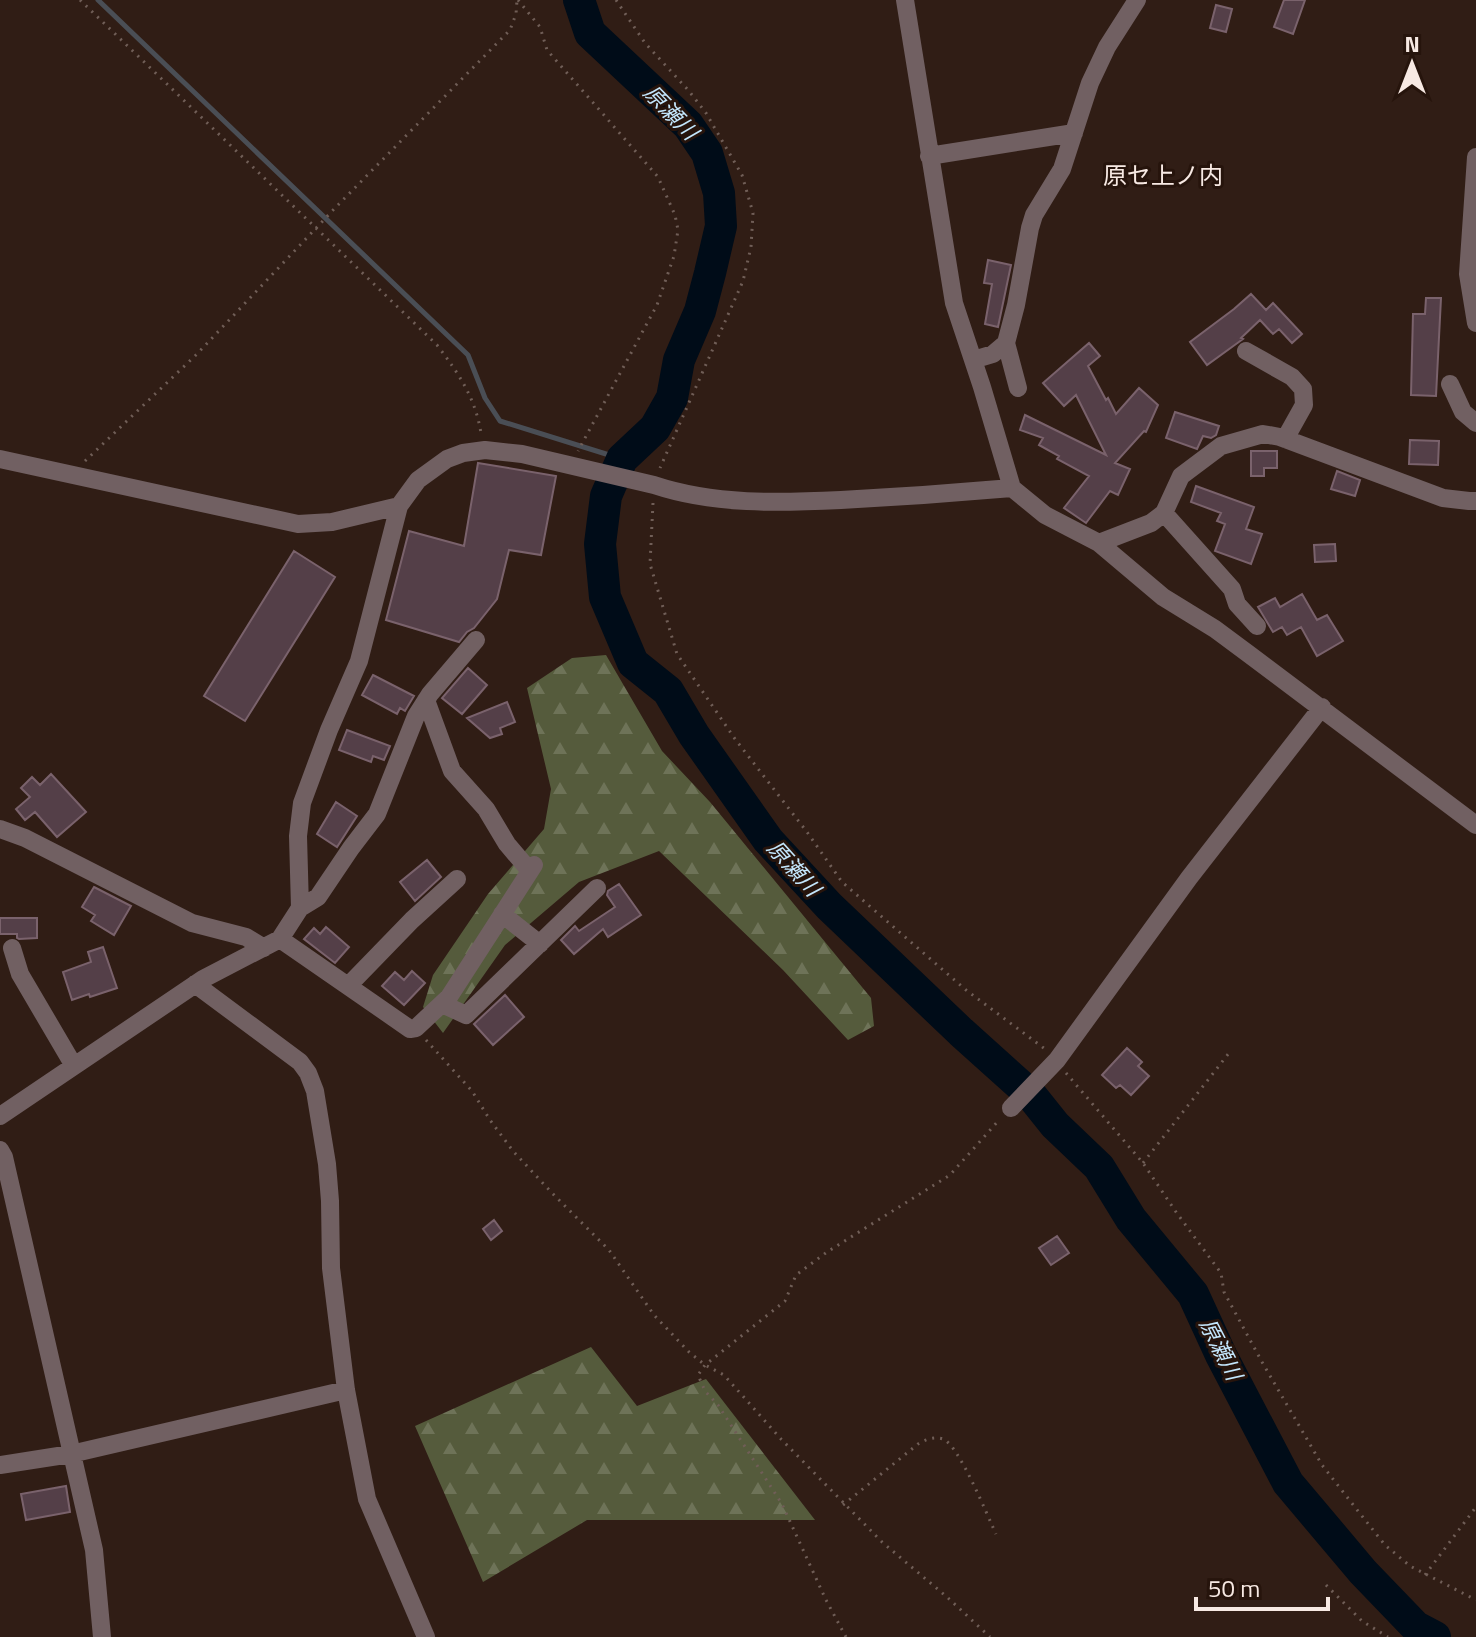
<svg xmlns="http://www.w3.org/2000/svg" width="1476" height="1637" font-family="'Titillium Web','Noto Sans JP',sans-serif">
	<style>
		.forest { fill: url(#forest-firs) }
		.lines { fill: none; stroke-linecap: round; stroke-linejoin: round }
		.stream { stroke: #4a4e55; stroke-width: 5 }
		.river { stroke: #000c18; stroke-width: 32 }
		.building { fill: #543f48; stroke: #7a626c; stroke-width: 2 }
		.path { stroke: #705e57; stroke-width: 3; stroke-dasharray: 2 6; stroke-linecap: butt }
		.minor { stroke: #716062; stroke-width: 18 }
		.labels { text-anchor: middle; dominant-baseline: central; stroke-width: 6; stroke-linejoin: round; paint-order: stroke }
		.water-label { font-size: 22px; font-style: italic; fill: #c4e7fd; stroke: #26140c }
		.quarter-label { font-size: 24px; fill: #f7e9e3; stroke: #26140c }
	</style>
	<defs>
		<pattern id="forest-firs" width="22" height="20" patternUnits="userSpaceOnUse" patternTransform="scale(2)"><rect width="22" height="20" fill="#555b3c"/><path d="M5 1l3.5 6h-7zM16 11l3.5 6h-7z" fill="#6e7358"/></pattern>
	</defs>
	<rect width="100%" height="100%" fill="#301d15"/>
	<path class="forest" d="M606,655L662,751L710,802L871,998L874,1026L848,1040L783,970L659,851L579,882L505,945L443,1033L423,1007L433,975L488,894L544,829L551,789L527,688L572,658Z
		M591,1347L637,1406L706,1379L815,1520H587L483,1582L415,1426Z"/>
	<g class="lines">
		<path class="stream" d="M98,0L468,355L485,398L500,421L622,459"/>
		<path class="river" d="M579,0L590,33L688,125L707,153L719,193L721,226L710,273L700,311L679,360L672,398L655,428L622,459L606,496L600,544L605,597L633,663L668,691L694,735L768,840L829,906L961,1032L1031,1095L1055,1125L1099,1167L1131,1219L1193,1294L1221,1355L1288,1483L1363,1572L1416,1627L1435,1637"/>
	</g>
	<path class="building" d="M1284,0H1305L1293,34L1274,27Z
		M1216,5L1232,9L1226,32L1210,28Z
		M988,260L1011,265L998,327L985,324L992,284L984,283Z
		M1251,294L1266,310L1273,303L1302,334L1292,343L1279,329L1273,334L1260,320L1241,338L1243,339L1207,365L1190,342L1234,309Z
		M1426,298H1441L1436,396L1411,395L1413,314H1425Z
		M1089,343L1100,356L1088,366L1106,400L1108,398L1116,414L1139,388L1158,405L1146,432L1144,431L1115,463L1130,469L1118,495L1110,491L1086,523L1064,508L1089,476L1057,459L1059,456L1039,445L1043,438L1020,430L1025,415L1106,455L1076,395L1064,406L1043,383Z
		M1175,412L1219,426L1216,435L1211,438L1203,436L1197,449L1166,438Z
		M1410,440L1439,441L1438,465L1409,464Z
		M1251,451H1277V468H1264V476H1251Z
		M478,463L556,476L541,555L509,550L497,599L474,628L467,632L459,642L386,620L409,531L464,546Z
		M1337,471L1360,480L1355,496L1331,489Z
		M1196,486L1254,507L1246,529L1262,534L1251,564L1215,551L1225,524L1217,521L1221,513L1191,502Z
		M1335,544L1336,561L1315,562L1314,545Z
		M294,551L335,577L245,721L204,696Z
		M1302,594L1317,620L1327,615L1343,641L1317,656L1301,627L1287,635L1282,627L1273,632L1258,607L1275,598L1280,607Z
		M468,668L487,685L462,714L442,698Z
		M373,675L414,696L405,711L400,708L397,714L362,695Z
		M507,702L515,722L500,728L502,734L490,738L467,718Z
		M347,730L390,746L384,760L373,756L371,762L339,750Z
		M51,774L86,812L57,837L35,812L25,820L16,809L30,797L21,788L32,777L40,785Z
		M336,802L357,816L337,847L317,834Z
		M427,860L441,877L415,901L400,882Z
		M619,884L641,915L608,937L603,929L574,954L561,940L575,926L579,931L615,907L607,895L608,891Z
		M94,887L131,906L114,935L91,921L95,915L82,907Z
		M0,918H37V938L19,939L17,938V934H0Z
		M326,927L349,947L335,963L304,939L314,928L320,934Z
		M103,947L117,988L90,997L89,994L72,1000L63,972L91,962L88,952Z
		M412,971L425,983L404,1005L382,986L395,972L404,980Z
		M505,995L524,1017L493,1045L474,1024Z
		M1127,1048L1142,1062L1138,1066L1149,1076L1131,1095L1120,1085L1116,1088L1102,1075Z
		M494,1220L502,1231L491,1240L483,1229Z
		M1057,1236L1069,1253L1051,1265L1039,1248Z
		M66,1486L70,1512L26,1520L21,1494Z"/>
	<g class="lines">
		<path class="path" d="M80,0L437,345C459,374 475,397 481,433
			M518,0L540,27L547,50L658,177L675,215L678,230L674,256L657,305L578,451
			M616,0L645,43L689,91L706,113L742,175L753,213L751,247L743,281L660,468
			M85,461L197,354L336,207L510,30L516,14L517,0
			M653,503L650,564L677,654L735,739L807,832L842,882L966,990L1045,1049
			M426,1040L472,1091L490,1120L513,1151L552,1193L609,1250L654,1315L689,1352L705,1365L724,1375L781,1439L882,1542L947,1597L990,1637
			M1066,1073L1143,1163L1176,1212L1221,1273L1224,1292L1262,1362L1322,1465L1358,1511L1385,1545L1410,1566L1476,1600
			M1143,1163L1229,1053
			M843,1505L918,1444C925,1440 934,1436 943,1439C959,1445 987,1515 996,1534
			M1425,1575L1476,1507
			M1326,1585L1362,1621L1388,1637
			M846,1637L826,1600L782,1504L718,1405L705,1391L698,1375L705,1365L785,1301L796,1275L827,1252L950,1175L1000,1119"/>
		<path class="minor" d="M905,0L954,303L982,387L1012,488L1045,515L1099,543L1163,597L1215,629L1250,655L1476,825
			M929,156L1074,133
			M1476,157L1468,274L1476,323
			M1006,343L1018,388
			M1246,351L1292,377L1303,389L1304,405L1285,439
			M973,360L993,354L1006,343L1016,305L1030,228L1034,215L1062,169L1090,83L1107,47L1137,0
			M1450,384L1463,412L1476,423
			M0,459L298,524L332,522L399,506
			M1164,513L1232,589L1237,604L1257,626
			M1099,543L1151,523L1164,513L1181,476L1221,446L1263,434L1280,437L1443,498L1469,501H1476
			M426,700L452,771L486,809L507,844L530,871
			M0,829L25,838L192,923L246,937L264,948
			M300,908L318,897L351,848L377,814L416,716L430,694L476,640
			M502,914L540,944
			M280,939L410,1029L416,1028L449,997L534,865
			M12,948L20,974L74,1066
			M195,984L300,1062L308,1073L315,1091L327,1164L330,1201L331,1268L346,1390L367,1499L426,1637
			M348,986L412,920L457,879
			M442,1004L466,1015L597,888
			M1011,1108L1057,1060L1189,878L1322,707
			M0,1116L203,979L280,939L300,908L298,836L302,803L329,730L359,661L399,506L418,480L447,459L463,453L485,450L522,454L654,485C714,505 779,503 841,500C898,497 955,493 1012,488
			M0,1150L4,1157L94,1550L102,1637
			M0,1465L71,1454L346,1390"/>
	</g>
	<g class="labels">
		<g class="water-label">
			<text transform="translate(671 112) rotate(46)">原瀬川</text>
			<text transform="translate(794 868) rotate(48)">原瀬川</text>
			<text transform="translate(1221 1349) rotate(63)">原瀬川</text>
		</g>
		<g class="quarter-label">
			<text x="1163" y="175">原セ上ノ内</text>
		</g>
	</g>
	<g transform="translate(1412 64)" stroke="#26140c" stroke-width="6" paint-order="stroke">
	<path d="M0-6L14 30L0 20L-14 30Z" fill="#f7e9e3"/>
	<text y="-12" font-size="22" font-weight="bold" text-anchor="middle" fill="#f7e9e3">N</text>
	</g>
	<path d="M1196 1597v12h132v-12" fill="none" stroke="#f7e9e3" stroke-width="4"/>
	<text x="1208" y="1597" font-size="24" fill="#f7e9e3" stroke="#26140c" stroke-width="6" paint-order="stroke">50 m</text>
</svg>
